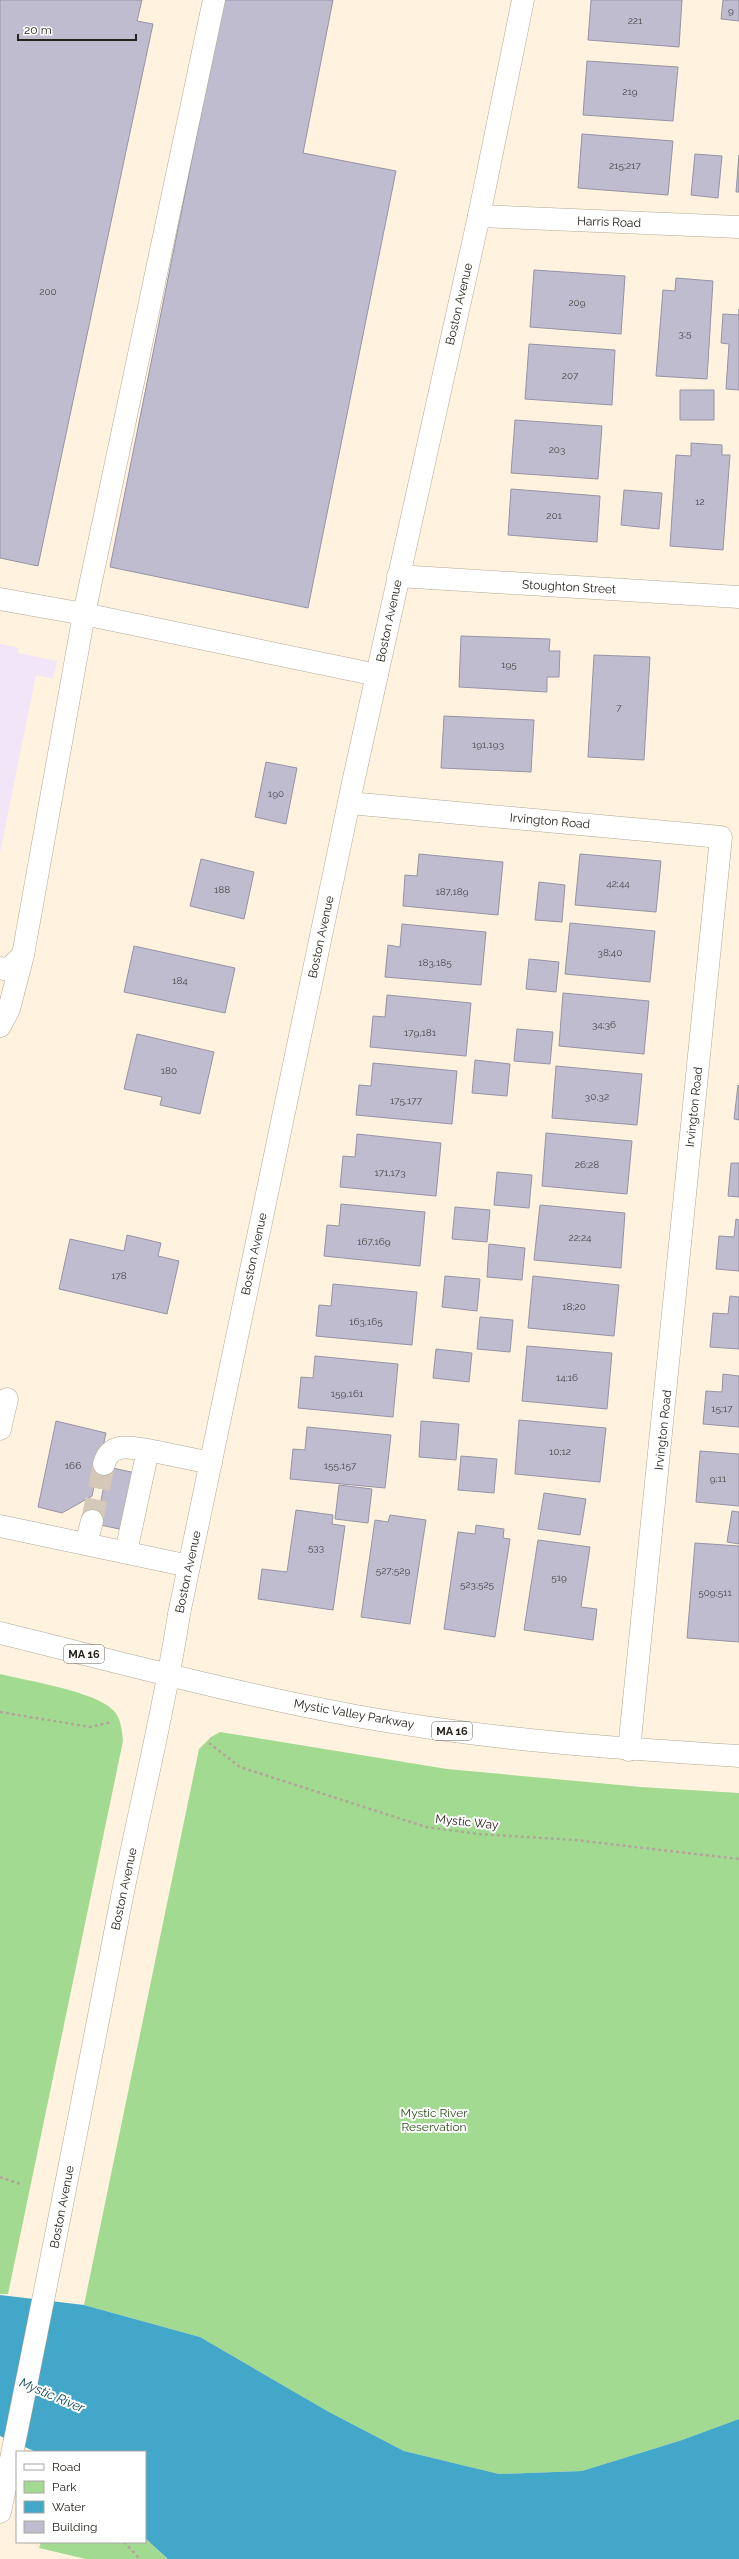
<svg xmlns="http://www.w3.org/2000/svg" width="739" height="2559" font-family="Raleway,sans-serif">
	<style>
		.medical { fill: #f3e5f8 }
		.green { fill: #a3da92 }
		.water { fill: #42a7c8 }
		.building { fill: #bfbcd0; stroke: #9693a6 }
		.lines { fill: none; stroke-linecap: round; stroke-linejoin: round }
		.minor-tunnel { stroke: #d4c9b8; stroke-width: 22; stroke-dasharray: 22 11; stroke-linecap: butt }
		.minor-casing { stroke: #b2a795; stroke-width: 23 }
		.major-casing { stroke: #b2a795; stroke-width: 23 }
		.path { stroke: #b1a798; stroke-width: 2.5; stroke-dasharray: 3 3; stroke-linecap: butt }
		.minor { stroke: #fff; stroke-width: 22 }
		.major { stroke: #fff; stroke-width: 22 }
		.labels { text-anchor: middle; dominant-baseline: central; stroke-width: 4; stroke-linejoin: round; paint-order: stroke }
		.number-label { font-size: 10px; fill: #4c4848 }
		.shield { fill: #fff; stroke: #67645f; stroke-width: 1 }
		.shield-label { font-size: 11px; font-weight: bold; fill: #26211a }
		.street-label { font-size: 12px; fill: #26211a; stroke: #fff }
		.park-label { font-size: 12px; fill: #275019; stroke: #fff }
		.water-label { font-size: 13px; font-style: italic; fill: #0e485a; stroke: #fff }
	</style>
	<rect width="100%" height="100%" fill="#fff3df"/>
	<path class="medical" d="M0,644L19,648L18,653L57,661L53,679L36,675L0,853Z"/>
	<path class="green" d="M0,1674C28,1681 94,1691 113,1710C121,1717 122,1731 123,1741L8,2294H0Z
		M220,1732L447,1769L641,1787L739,1793V2419L682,2440L582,2471L499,2474L404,2451L329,2412L200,2337L84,2305L199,1749L211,1737Z
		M145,2538L168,2559H86L39,2548L41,2542H145Z"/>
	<path class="water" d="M0,2295L84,2305L200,2337L329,2412L404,2451L499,2474L582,2471L682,2440L739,2419V2559H168L145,2538V2452H36L0,2436Z"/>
	<path class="building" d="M0,0H142L137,21L153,24L38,566L0,558Z
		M224,0H333L303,153L396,171L308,608L110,567Z
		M591,0H682L679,47L588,40Z
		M723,0H739V21L721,19Z
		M587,61L678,67L673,121L583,115Z
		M582,134L673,141L668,195L578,188Z
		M695,154L722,156L718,198L691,195Z
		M739,155V192H736Z
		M534,270L625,276L621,334L530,327Z
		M676,278L713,281L707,379L656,376L663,290L675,291Z
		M739,309V390L726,389L729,344L721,343L723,314L739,315Z
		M529,344L615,350L612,405L525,399Z
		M680,390H714V420H680Z
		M515,420L602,426L598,479L511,473Z
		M691,443L722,445V455H730L723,550L670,546L676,455L691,456Z
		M511,489L600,496L597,542L508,535Z
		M624,490L662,493L659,529L621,525Z
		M461,636L550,639L549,651H560L559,677H547V692L459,687Z
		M594,655L650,657L644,760L588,757Z
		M444,716L534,720L531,772L441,768Z
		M266,762L297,768L286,824L255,817Z
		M419,854L503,862L498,915L403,906L405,875L417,876Z
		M580,854L661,861L656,912L575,905Z
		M201,859L254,872L244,919L190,906Z
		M539,882L565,885L562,922L535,920Z
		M570,923L655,931L650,982L565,974Z
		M402,924L486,932L481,985L385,977L388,945L400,947Z
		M134,946L235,968L225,1013L124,992Z
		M529,959L559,962L556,992L526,989Z
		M563,993L649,1001L644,1054L559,1046Z
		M387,995L471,1003L466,1056L370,1047L373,1016L385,1017Z
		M517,1029L553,1032L550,1064L514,1061Z
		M137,1034L214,1052L200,1114L160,1105L162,1097L124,1089Z
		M475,1060L510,1064L507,1096L472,1093Z
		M373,1063L457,1071L452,1124L356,1115L359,1085L371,1086Z
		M556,1066L642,1074L637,1125L552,1118Z
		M738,1085L739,1086V1120L734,1119Z
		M546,1133L632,1141L627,1194L542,1186Z
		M357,1134L441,1143L436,1196L340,1187L343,1156L355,1157Z
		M731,1163H739V1197L728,1196Z
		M497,1172L532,1175L529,1208L494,1205Z
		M341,1204L425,1212L420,1266L324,1256L327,1225L339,1226Z
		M540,1205L625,1213L621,1268L534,1260Z
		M455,1207L490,1210L487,1242L452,1239Z
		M736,1219L739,1220V1271L716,1269L719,1236L734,1237Z
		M127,1235L161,1243L158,1256L179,1261L167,1314L59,1289L70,1239L124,1251Z
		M489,1244L525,1248L522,1280L487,1277Z
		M445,1276L480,1279L477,1311L442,1307Z
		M533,1276L619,1285L614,1336L528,1328Z
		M333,1284L417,1292L412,1345L316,1336L319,1305L331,1306Z
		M730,1296L739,1297V1349L710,1347L713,1313L728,1314Z
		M480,1317L513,1320L510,1352L477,1349Z
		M527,1346L612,1353L607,1409L522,1401Z
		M436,1349L472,1353L469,1382L433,1378Z
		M315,1356L398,1364L393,1417L298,1408L301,1377L313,1378Z
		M723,1374L739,1376V1427L703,1424L706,1391L722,1392Z
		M519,1420L606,1428L600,1482L515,1474Z
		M56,1421L106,1433L92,1496L62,1513L38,1507Z
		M421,1421L459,1424L456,1460L419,1457Z
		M307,1427L391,1435L385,1488L290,1479L293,1449L305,1450Z
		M700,1451L739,1454V1506L696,1502Z
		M461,1456L497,1459L494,1493L458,1490Z
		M108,1467L145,1475L133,1532L96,1524Z
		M339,1485L372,1489L368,1523L335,1519Z
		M544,1493L586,1499L580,1535L538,1529Z
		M296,1510L333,1515L332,1524L345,1526L333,1610L258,1599L262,1569L287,1572Z
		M732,1511L739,1512V1544L727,1542Z
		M390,1515L426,1520L410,1624L361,1617L375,1520L388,1522Z
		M476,1525L504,1529L503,1538L510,1539L495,1637L444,1629L458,1532L475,1534Z
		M538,1540L590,1547L581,1607L597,1609L593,1640L524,1630Z
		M695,1543L739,1546V1642L687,1638Z"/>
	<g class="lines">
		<path class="minor-tunnel" d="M92,1521L104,1464"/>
		<g class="minor-casing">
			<path id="minor" d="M214,0L84,614L377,675
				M479,216L739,227
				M398,576L739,597
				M0,599L84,614L23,955L8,970L0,968
				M349,803L721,837L629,1750
				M0,1026L9,1009L23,955
				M0,1429L7,1399
				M104,1464C110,1442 129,1447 148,1450
				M0,1526L189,1566
				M86,1544L92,1521
				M126,1552L148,1450L211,1463"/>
		</g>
		<g class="major-casing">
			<path id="major" d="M0,1633C118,1662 236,1694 356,1716C483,1739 611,1748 739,1756
				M0,2512C42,2311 81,2109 120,1907C139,1809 164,1713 179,1614L354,778L479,216L523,0"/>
		</g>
		<path class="path" d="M0,1712L90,1727L111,1722
			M209,1743L240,1767L426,1827L478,1834L575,1840L739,1859
			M0,2177L20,2184
			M124,2542L140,2559"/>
		<use href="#minor" class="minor"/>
		<use href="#major" class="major"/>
	</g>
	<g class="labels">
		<g class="number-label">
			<text x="731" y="10">9</text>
			<text x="635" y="20">221</text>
			<text x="630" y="91">219</text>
			<text x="625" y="165">215;217</text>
			<text x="48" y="291">200</text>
			<text x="577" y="302">209</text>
			<text x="685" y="333">3;5</text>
			<text x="570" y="375">207</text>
			<text x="557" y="449">203</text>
			<text x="700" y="501">12</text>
			<text x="554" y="515">201</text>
			<text x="509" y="664">195</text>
			<text x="619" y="707">7</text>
			<text x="488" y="744">191,193</text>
			<text x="276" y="793">190</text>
			<text x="618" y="883">42;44</text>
			<text x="222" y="889">188</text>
			<text x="452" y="891">187,189</text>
			<text x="610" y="952">38;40</text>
			<text x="435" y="962">183,185</text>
			<text x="180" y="980">184</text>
			<text x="604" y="1024">34;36</text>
			<text x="420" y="1032">179,181</text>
			<text x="169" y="1070">180</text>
			<text x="597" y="1096">30,32</text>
			<text x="406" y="1100">175,177</text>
			<text x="587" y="1164">26;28</text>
			<text x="390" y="1172">171,173</text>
			<text x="580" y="1237">22;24</text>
			<text x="374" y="1241">167,169</text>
			<text x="119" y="1275">178</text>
			<text x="574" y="1306">18;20</text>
			<text x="366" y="1321">163,165</text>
			<text x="567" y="1377">14;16</text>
			<text x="347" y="1393">159,161</text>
			<text x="722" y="1408">15;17</text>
			<text x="560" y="1451">10;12</text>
			<text x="73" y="1465">166</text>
			<text x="340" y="1465">155,157</text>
			<text x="718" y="1478">9;11</text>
			<text x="316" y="1547">533</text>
			<text x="393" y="1570">527;529</text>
			<text x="559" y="1577">519</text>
			<text x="477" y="1584">523;525</text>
			<text x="715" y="1592">509;511</text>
		</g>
		<g class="shield">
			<rect x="64" y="1645" width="40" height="18" rx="3"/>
			<rect x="432" y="1722" width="40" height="18" rx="3"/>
		</g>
		<g class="shield-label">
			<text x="84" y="1654">MA 16</text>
			<text x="452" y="1731">MA 16</text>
		</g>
		<g class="street-label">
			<text transform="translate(609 222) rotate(2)">Harris Road</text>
			<text transform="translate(459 304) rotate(-77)">Boston Avenue</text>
			<text transform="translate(569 587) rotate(3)">Stoughton Street</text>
			<text transform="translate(389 621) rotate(-78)">Boston Avenue</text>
			<text transform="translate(550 821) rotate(5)">Irvington Road</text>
			<text transform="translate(321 937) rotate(-78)">Boston Avenue</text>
			<text transform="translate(694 1107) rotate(-84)">Irvington Road</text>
			<text transform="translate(254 1254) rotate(-78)">Boston Avenue</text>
			<text transform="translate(663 1430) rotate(-84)">Irvington Road</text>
			<text transform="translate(188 1572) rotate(-78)">Boston Avenue</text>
			<text transform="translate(354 1714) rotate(10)">Mystic Valley Parkway</text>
			<text transform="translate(467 1822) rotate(6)">Mystic Way</text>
			<text transform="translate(124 1889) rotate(-78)">Boston Avenue</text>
			<text transform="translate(62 2207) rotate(-79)">Boston Avenue</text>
		</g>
		<g class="park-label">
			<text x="434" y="2113">Mystic River<tspan x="434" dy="14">Reservation</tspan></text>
		</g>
		<g class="water-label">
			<text transform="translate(52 2395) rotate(23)">Mystic River</text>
		</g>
	</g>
	<rect x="16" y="2451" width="130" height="92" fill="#ffffff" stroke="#a8a6a3"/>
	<rect x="24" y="2464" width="20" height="6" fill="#ffffff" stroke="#a8a6a3"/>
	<text x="52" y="2471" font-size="12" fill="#26211a">Road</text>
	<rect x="24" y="2481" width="20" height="12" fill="#a3da92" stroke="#a8a6a3"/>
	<text x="52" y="2491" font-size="12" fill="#26211a">Park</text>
	<rect x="24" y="2501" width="20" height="12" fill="#42a7c8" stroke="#a8a6a3"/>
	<text x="52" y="2511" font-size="12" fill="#26211a">Water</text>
	<rect x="24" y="2521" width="20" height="12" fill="#bfbcd0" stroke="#a8a6a3"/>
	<text x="52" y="2531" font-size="12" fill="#26211a">Building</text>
	<path d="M18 34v6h118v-6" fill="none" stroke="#26211a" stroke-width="2"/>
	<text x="24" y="34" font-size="12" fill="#26211a" stroke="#ffffff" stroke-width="3" paint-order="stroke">20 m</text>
</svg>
